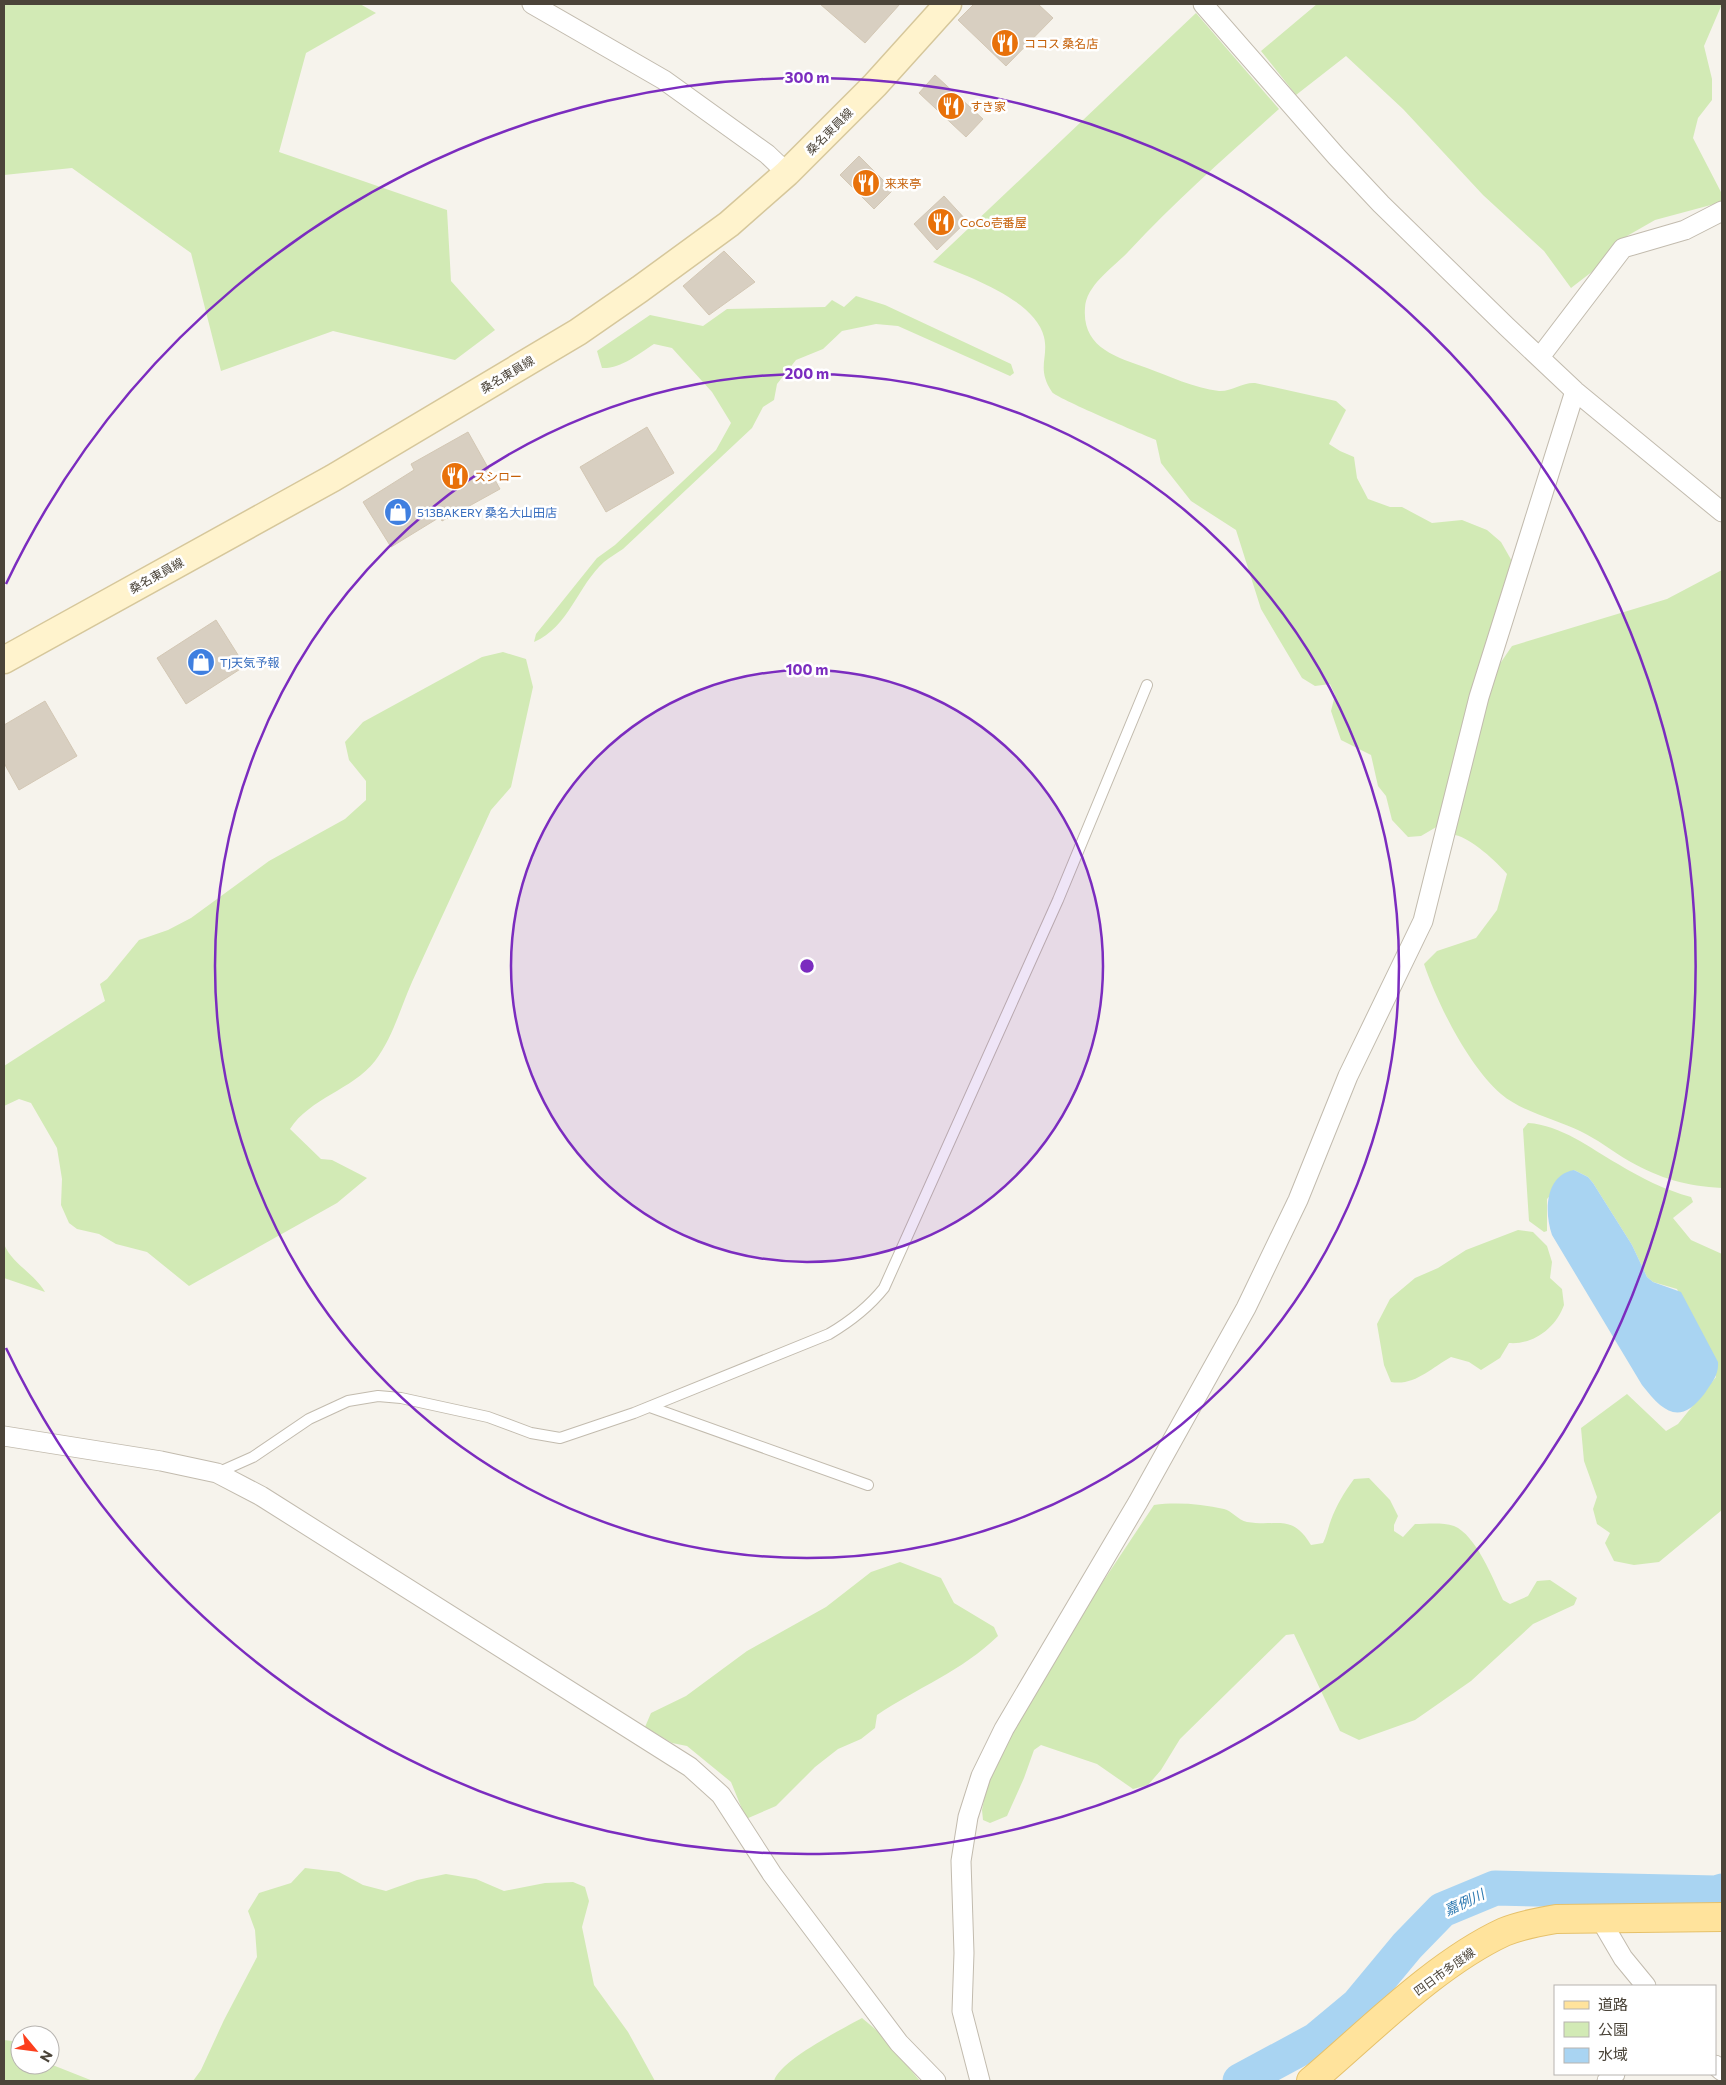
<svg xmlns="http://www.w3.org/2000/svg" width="1726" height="2085" font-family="Commissioner,'Noto Sans JP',sans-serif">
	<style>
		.green { fill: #d2eab5 }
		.water { fill: #a9d4f2 }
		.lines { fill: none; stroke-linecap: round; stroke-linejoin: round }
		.river { stroke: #a9d4f2; stroke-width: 35 }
		.building { fill: #d8cfc1; stroke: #d3c7b4 }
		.service-casing { stroke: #c2bbae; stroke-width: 12 }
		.minor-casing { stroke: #c2bbae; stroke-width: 21 }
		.secondary-casing { stroke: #d6c79b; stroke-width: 29 }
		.primary-casing { stroke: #e6c16a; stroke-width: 30 }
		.service { stroke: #fff; stroke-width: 10 }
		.minor { stroke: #fff; stroke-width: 19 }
		.secondary { stroke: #fff3cd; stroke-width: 26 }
		.primary { stroke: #ffe39c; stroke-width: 28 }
		.ring { fill: none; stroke: #7b2cbf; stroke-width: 2.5 }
		.labels { text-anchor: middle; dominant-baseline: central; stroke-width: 5; stroke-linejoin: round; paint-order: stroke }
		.food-label { font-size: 12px; fill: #c56008; stroke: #fff; text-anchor: start }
		.street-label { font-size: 12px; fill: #4b4439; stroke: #fff }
		.shop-label { font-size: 12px; fill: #366cbe; stroke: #fff; text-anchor: start }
		.water-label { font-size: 14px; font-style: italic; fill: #2e7ab2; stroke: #fff }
		.centre { fill: #7b2cbf; stroke: #fff; stroke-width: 2.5 }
		.ring-label { font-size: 15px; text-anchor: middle; font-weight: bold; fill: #7b2cbf; stroke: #fff; stroke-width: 5; stroke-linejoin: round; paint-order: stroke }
	</style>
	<rect width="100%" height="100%" fill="#f6f3ec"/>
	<path class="green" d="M4,4H360L376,13L306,53L279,152L447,210L451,281L495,330L455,360L333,331L221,371L191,253L72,168L4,175Z
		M1317,4H1722L1704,46L1712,79V100L1698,118L1693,138L1722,194V202L1655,220L1627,236L1602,264L1571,288L1544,251L1483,195L1403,109L1346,56L1296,95L1261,51Z
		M1196,13L1279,109C1227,156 1176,200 1128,252C1114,267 1086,285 1085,308C1082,348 1116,357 1147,368C1169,376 1194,388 1219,391C1231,392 1243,382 1255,383L1336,401L1346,410L1329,444L1340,451L1354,457L1357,478L1368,499L1390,507H1402L1432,523L1462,520L1487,530L1501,542L1513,563L1470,694L1438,826L1421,836L1408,837L1392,820L1386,796L1378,786L1371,755L1341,740L1331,711L1335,695L1330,684L1315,686L1302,678L1261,609L1236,530L1191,501L1161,463L1156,440C1142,434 1056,398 1052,392C1036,368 1049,358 1044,337C1035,299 966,276 933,262Z
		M856,296L885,305L1011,364L1014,373L1010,376L898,326L876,324L842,331L823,349L796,360L777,384L774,400L763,407L752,428L623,549C617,553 610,557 604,562C578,585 569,627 534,642L536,634L597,558L615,545L716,450L731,423L712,392L672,348L654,344C639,354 620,369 602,368L597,351L650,315L703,326L727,309L825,307L832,300L844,307Z
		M1722,570V1188C1686,1186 1661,1179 1629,1161C1612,1151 1597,1139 1580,1131C1555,1119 1522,1112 1501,1094C1468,1065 1438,1005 1424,964L1437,951L1476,938L1497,910L1507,874C1497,862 1471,838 1455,835L1468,770L1495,671L1512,646L1667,599Z
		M503,652L526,659L533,687L511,787L491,810C465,867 438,925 412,982C400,1009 393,1037 375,1061C352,1090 310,1098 290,1129L321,1159L332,1160L367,1178L337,1203L189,1286L147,1252L116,1244L99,1234L77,1229L69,1223L61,1205L62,1179L57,1148L31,1103L19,1099L4,1106V1066L105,1001L100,984L107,979L139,940L168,930L191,918L269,861L345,819L366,800V781L349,760L345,742L363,722L482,657Z
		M1528,1123C1561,1125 1590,1148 1618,1164C1641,1178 1665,1190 1691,1197L1693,1202L1673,1218L1691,1240L1722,1254V1510L1659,1562L1634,1565L1614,1561L1605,1543L1610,1533L1597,1524L1593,1509L1597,1497L1584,1461L1581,1428L1627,1394L1666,1431L1678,1424L1716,1377L1677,1289L1653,1282L1647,1277L1632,1245L1593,1183L1588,1177L1574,1170L1547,1199V1231L1544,1232L1529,1221L1523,1129Z
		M1518,1230L1533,1232L1547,1246L1552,1262L1550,1278L1562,1289L1564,1305C1556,1328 1533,1345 1509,1343L1500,1358L1481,1370L1469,1362L1451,1357C1431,1368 1415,1386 1391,1382L1384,1365L1377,1324L1390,1299L1415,1278L1438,1268L1466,1250Z
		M4,1244C12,1264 34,1273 45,1292L4,1278Z
		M1369,1478L1390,1500L1398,1516L1394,1525V1531L1403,1537L1415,1524C1427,1524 1442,1522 1454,1526C1476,1535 1493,1579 1503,1600L1510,1604L1528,1596L1537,1581L1550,1580L1577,1598L1574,1605L1533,1624L1471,1681L1415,1720L1359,1740L1340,1731L1294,1634L1286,1635L1180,1739L1161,1770L1148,1785L1133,1789L1097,1764L1041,1745L1034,1750L1024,1778L1007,1816L990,1823L983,1820L982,1810L991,1765L1030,1691L1154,1505C1176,1502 1202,1504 1224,1509C1232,1511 1238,1520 1247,1522C1277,1527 1292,1513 1311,1545L1323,1543C1327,1535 1328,1528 1331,1520C1336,1506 1345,1491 1354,1479Z
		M900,1562L941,1578L954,1603L994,1627L998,1636C962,1671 917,1688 877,1715L875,1728L861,1739L838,1749L815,1767L776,1806L746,1819L731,1782L687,1746L672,1743L645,1727L651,1713L686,1696L747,1651L826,1607L871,1572Z
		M305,1868L339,1872L363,1885L386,1891L417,1880L446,1874L476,1879L504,1891L545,1883L573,1882L585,1887L589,1901L582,1927L594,1985L628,2032L655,2081H193L201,2070L224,2020L257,1957L255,1930L248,1911L259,1893L291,1883Z
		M862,2018L881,2034L920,2081H774C779,2061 842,2029 862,2018Z
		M4,2040L20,2042V2065L50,2064L93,2081H4Z"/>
	<path class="water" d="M1574,1170L1588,1177L1593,1183L1632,1245L1647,1277L1653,1282L1681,1292L1718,1362C1719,1375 1712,1382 1705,1393C1680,1426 1664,1413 1642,1385L1552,1235C1544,1212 1545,1175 1574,1170Z"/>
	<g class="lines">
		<path class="river" d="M1240,2081L1316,2040L1358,2005L1407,1946L1442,1910L1495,1888L1716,1893L1722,1891"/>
	</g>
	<path class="building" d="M820,4H900L865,43Z
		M974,4H1038L1053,18L1006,66L958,20Z
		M935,75L983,119L966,137L919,93Z
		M859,156L893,190L874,209L840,175Z
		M944,196L967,221L937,250L914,224Z
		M724,251L755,282L709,315L683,286Z
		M647,427L674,473L606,512L580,467Z
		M468,432L500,489L442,521L440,517L391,547L363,502L414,470L411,464Z
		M216,620L245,666L186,704L157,658Z
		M45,701L77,756L19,790L4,763V725Z"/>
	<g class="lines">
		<g class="service-casing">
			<path id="service" d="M650,1407L868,1485
				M217,1473L253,1457L309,1419L348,1401L378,1396L401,1398L488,1417L531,1433L560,1438L634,1413L829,1334C851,1321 868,1308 884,1288L1058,900L1147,685"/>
		</g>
		<g class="minor-casing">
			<path id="minor" d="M532,4L664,80L767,154L787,173
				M1203,4L1336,156L1381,204L1506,326L1575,391L1722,512
				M1540,357L1623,248L1685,230L1722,211
				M4,1436L161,1461L217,1473L261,1496L690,1767L721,1795L772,1874L899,2043L936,2081
				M1599,1917L1623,1958L1646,1986
				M1715,2065L1722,2071
				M980,2081L962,2011L964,1953L961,1861L968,1817L981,1776L1004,1729L1138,1502L1246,1308L1298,1200L1348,1076L1423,921L1479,697L1575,391
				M1607,2081L1615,2074"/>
		</g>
		<g class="secondary-casing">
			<path id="secondary" d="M4,660L333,478L578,332L640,289L729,224L787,173L875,85L948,4"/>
		</g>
		<g class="primary-casing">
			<path id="primary" d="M1311,2081C1369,2032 1435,1964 1504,1932C1521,1925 1538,1922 1556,1919L1722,1917"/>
		</g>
		<use href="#service" class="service"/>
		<use href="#minor" class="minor"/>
		<use href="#secondary" class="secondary"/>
		<use href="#primary" class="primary"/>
	</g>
	<circle cx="807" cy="966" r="296" fill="#7b2cbf" fill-opacity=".12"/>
	<g class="ring">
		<circle cx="807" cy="966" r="296"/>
		<circle cx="807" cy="966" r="592"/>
		<path d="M6 584A888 888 0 1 1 6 1348"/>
	</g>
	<defs>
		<g id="restaurant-disc" transform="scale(1.4375)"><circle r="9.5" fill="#e8710a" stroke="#fff"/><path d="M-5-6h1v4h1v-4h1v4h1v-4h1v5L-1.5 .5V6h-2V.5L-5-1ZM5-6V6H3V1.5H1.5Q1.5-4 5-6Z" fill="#fff"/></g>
		<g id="shop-disc" transform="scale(1.4375)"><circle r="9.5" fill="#3f7fe0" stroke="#fff"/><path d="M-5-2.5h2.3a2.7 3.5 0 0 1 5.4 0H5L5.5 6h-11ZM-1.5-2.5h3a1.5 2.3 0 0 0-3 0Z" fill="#fff"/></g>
	</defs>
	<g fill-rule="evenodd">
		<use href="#restaurant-disc" x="1005" y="43"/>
		<use href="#restaurant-disc" x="951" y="106"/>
		<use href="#restaurant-disc" x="866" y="183"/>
		<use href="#restaurant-disc" x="941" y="222"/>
		<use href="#restaurant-disc" x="455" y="476"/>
		<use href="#shop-disc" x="398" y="512"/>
		<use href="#shop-disc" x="201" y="662"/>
	</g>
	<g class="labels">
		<g class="food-label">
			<text x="1024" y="43">ココス 桑名店</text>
			<text x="970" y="106">すき家</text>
			<text x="885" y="183">来来亭</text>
			<text x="960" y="222">CoCo壱番屋</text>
			<text x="474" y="476">スシロー</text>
		</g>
		<g class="street-label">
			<text transform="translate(829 131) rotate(-45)">桑名東員線</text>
			<text transform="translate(507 374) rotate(-31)">桑名東員線</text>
			<text transform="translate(156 575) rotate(-29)">桑名東員線</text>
			<text transform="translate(1444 1971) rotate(-36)">四日市多度線</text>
		</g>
		<g class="shop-label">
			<text x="417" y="512">513BAKERY 桑名大山田店</text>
			<text x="220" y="662">TJ天気予報</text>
		</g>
		<g class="water-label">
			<text transform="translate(1464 1902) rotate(-25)">嘉例川</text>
		</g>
	</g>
	<circle cx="807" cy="966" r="8" class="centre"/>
	<g class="ring-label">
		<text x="807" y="83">300 m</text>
		<text x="807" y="379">200 m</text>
		<text x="807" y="675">100 m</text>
	</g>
	<rect width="1726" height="2085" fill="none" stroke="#4b4439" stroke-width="10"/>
	<rect x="1554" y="1985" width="162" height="90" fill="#ffffff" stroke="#b7b4b0"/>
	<rect x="1564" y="2001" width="25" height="8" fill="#ffe39c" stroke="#b7b4b0"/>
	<text x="1598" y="2010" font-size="15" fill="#4b4439">道路</text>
	<rect x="1564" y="2022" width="25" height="15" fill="#d2eab5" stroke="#b7b4b0"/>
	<text x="1598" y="2035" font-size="15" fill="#4b4439">公園</text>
	<rect x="1564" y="2048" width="25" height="15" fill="#a9d4f2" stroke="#b7b4b0"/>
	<text x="1598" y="2060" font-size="15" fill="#4b4439">水域</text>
	<g transform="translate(35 2050) rotate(119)"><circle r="24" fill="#ffffff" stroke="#b7b4b0"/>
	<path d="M0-4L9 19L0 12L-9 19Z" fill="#fc3f1d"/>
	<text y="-8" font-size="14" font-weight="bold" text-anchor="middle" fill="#4b4439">N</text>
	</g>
</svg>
